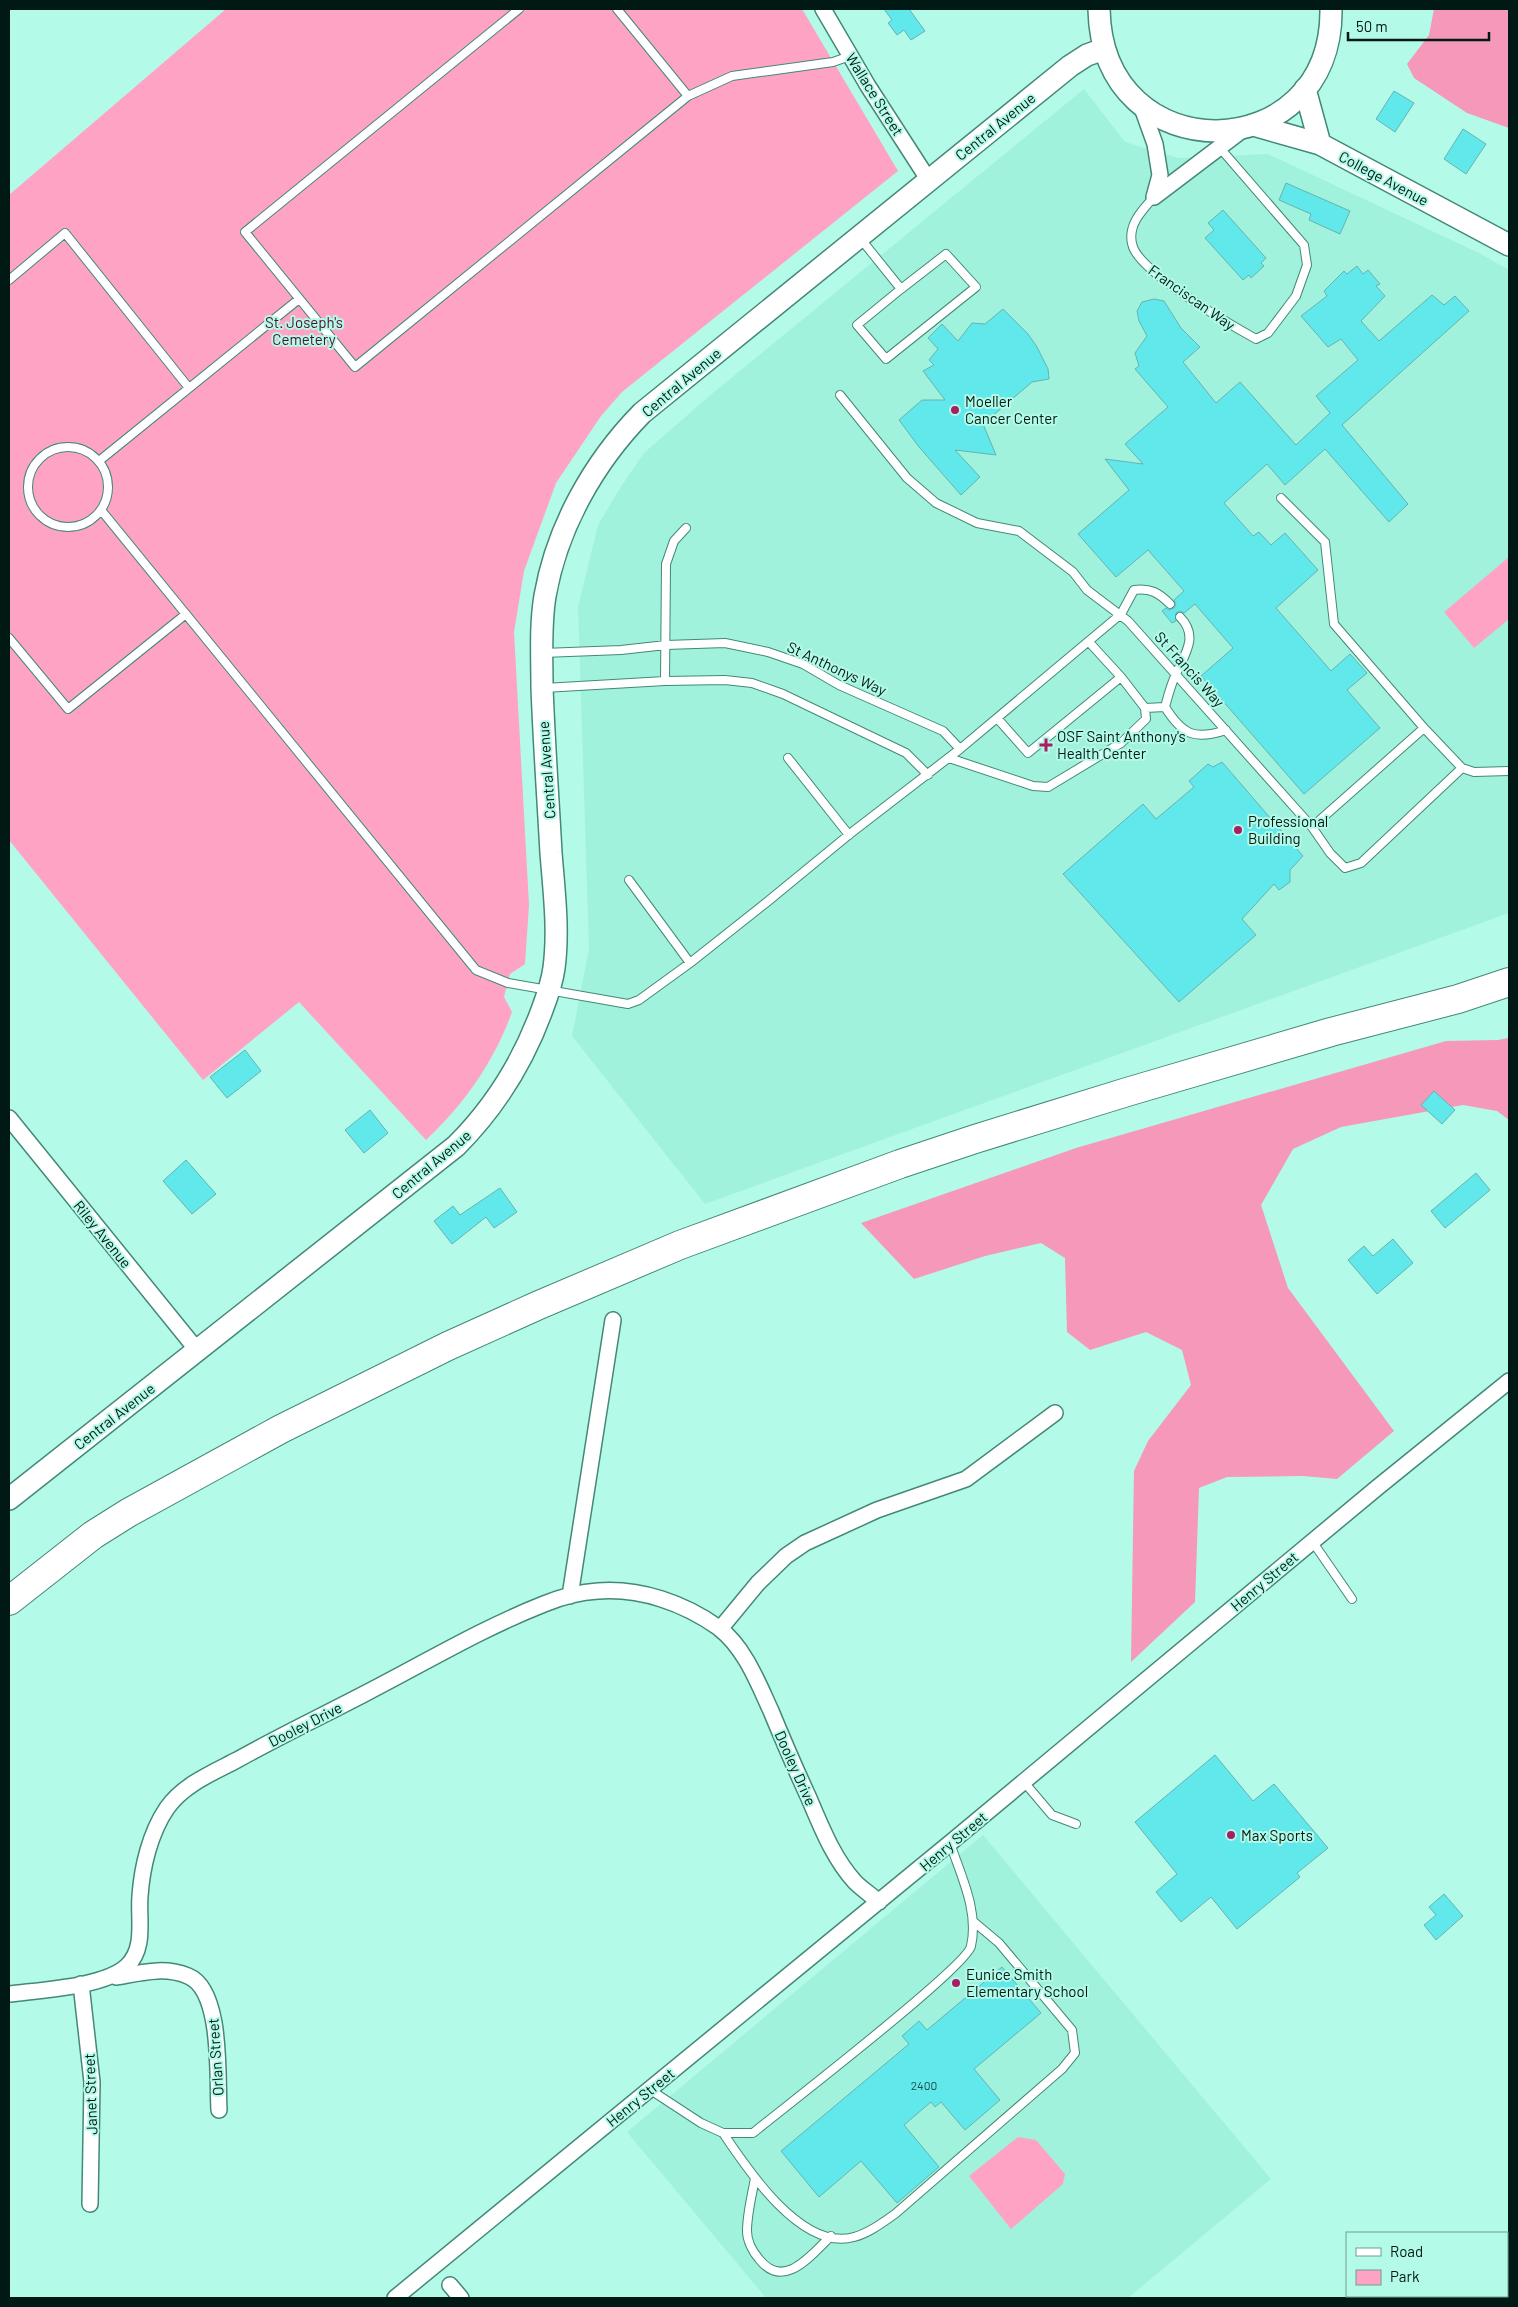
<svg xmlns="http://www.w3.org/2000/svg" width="1518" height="2307" font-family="Barlow,sans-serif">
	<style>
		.built { fill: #a1f2dd }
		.green { fill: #fea3c4 }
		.forest { fill: #f598ba }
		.building { fill: #61e8ea; stroke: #67b2b2 }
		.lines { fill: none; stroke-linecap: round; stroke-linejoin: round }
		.lane-casing { stroke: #438878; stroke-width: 10 }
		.street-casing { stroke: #438878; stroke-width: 18 }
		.secondary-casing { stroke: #438878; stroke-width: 24 }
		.highway-casing { stroke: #438878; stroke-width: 30 }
		.lane { stroke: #fff; stroke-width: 8 }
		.street { stroke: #fff; stroke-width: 15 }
		.secondary { stroke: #fff; stroke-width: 21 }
		.highway { stroke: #fff; stroke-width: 28 }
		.poi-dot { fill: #a81e62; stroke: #b4fae8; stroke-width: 2 }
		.labels { text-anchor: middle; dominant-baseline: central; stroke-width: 4; stroke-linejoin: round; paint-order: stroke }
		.number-label { font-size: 12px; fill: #184d4a }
		.street-label { font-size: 15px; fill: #001914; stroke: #b4fae8 }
		.park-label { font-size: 15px; fill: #530c2e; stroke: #b4fae8 }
		.poi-label { font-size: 15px; fill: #001914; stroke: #b4fae8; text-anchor: start }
	</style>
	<rect width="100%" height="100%" fill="#b4fae8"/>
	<path class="built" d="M1084,89L1125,142L1179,158L1268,154L1479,253L1509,270V913L705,1204L572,1036L589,949L578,607L598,525L620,488L644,453L708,397Z
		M983,1835L1271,2179L1128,2298H766L627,2132Z"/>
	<path class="green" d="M226,9H802L898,171L622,392L601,416L556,483L524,571L514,632L529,905L525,964L510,974L504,997L512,1012C494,1062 464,1104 426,1140L299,1002L203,1080L9,840V195Z
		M1509,557V619L1474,648L1444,612Z
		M1018,2137L1036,2140L1065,2174L1063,2184L1011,2229L969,2176Z"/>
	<path class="forest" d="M1434,9H1509V128L1467,113L1414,78L1407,64L1429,35Z
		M1509,1038V1120L1497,1111L1463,1105L1341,1127L1293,1149L1261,1205L1288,1288L1394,1431L1337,1479L1303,1476L1227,1477L1199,1488L1195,1602L1131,1662L1134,1471L1148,1441L1191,1385L1182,1350L1146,1332L1090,1350L1067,1332L1065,1258L1041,1243L985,1256L914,1279L861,1223L1076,1148L1446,1041L1498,1040Z"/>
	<path class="building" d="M884,9H909L925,31L911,40L904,30L897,35L888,23L892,20Z
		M1394,91L1414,103L1395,132L1376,119Z
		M1463,129L1486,144L1466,174L1444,159Z
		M1286,183L1350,211L1340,234L1309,220L1311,214L1279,200Z
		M1223,210L1266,258L1261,263L1264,266L1251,278L1249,275L1243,280L1205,238L1214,230L1208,223Z
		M1357,266L1363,274L1368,270L1380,284L1376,286L1385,296L1361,321L1379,341L1432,295L1444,305L1455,296L1469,311L1342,425L1408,504L1389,522L1325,449L1285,485L1267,464L1224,503L1253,536L1259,532L1271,545L1285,533L1318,570L1276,608L1331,671L1350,654L1367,673L1347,690L1380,728L1304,794L1201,676L1233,648L1195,604L1184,613L1180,611L1176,613V621L1172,623L1162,611L1166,608L1169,610L1174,608L1176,605L1174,600L1184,591L1148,550L1116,577L1078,534L1129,490L1105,459L1143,464L1125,444L1168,407L1135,369L1139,366L1135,353L1147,336L1139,321L1137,311L1142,302L1154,299L1164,301L1181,328L1200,347L1183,362L1216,403L1240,382L1296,445L1330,413L1316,396L1358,360L1341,339L1328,347L1301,316L1327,296L1324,291L1344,271L1347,274Z
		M1003,309L1028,334L1037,347L1048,369L1049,379L1032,382L983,424L996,455L955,450L980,477L961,495L919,447L899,420L922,400H945L923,371L934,365L929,360L938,349L928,338L942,324L958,341L972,323L985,324Z
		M1222,762L1303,856L1290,870V882L1279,890L1274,884L1242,919L1256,935L1179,1002L1063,874L1143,804L1156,819L1194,787L1189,781L1208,764L1213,767Z
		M245,1050L261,1071L227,1098L210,1077Z
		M1434,1091L1455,1110L1442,1124L1421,1105Z
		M370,1110L388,1133L364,1153L345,1130Z
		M186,1160L216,1194L192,1214L163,1181Z
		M1476,1173L1490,1190L1445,1228L1431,1211Z
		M500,1188L517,1212L494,1228L486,1217L452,1244L434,1221L453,1206L460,1215Z
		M1393,1239L1413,1263L1377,1294L1348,1260L1364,1246L1373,1256Z
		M1215,1755L1253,1801L1274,1784L1328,1848L1297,1873L1300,1877L1237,1929L1211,1897L1181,1922L1156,1892L1177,1874L1135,1822Z
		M1444,1894L1463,1916L1436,1940L1424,1925L1436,1915L1429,1907Z
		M1002,1967L1041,2013L974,2069L1000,2100L965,2130L941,2102L935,2107L931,2102L904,2125L939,2167L897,2203L861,2161L819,2197L781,2151L909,2044L902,2036L919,2021L927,2030Z"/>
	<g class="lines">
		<g class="lane-casing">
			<path id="lane" d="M519,9L245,232L355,367L688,96L617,9
				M688,96L732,76L833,62L850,56
				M1154,197C1141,211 1126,227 1133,247C1142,273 1229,324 1256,339L1268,333L1296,296L1307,265L1304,245L1220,148
				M860,238L901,289L857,325L886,359L976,287L946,254L901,289
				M9,280L65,233L189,388
				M840,395L907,478L936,503L977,523L1019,531L1073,572L1087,590L1128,621L1312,827L1424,728L1462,768L1474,772L1509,771
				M28 487a40 40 0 1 1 80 0a40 40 0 1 1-80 0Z
				M99,461L299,299
				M1281,498L1325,542L1334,624L1424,728
				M101,510L476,970L508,983L628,1004L639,1000L690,963L767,902L851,833L960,749L1121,614L1134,590C1150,588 1158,592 1170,604
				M9,638L68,709L186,614
				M543,653L621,650L666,645L725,643L768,652L803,664L839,685L943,731L960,749
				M665,681L666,564L674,541L686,528
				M544,688L665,681L725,680L752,683L783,694L906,753L928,775
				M1165,707C1168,696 1171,684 1176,674C1185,654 1199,636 1180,617
				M1165,707C1182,734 1194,741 1226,730
				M1145,708L1165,707
				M997,718L1028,753L1121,677L1089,642
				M788,758L849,835
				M949,758L1033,786L1048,787L1121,743L1146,719L1145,708L1121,677
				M1312,827L1330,853L1345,868L1361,863L1462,768
				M629,880L690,963
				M1312,1541L1352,1599
				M1024,1782L1052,1815L1076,1824
				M649,2089L701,2123L723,2133H753C782,2109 967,1967 971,1946C979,1911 961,1876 950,1843
				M723,2133C747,2169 802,2252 854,2237C869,2233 882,2223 895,2214L1062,2069L1075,2053L1072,2030L999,1943L974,1922
				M755,2178C752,2195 747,2214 747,2231C747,2241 753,2252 759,2259C784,2291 811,2255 831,2236"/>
		</g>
		<g class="street-casing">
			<path id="street" d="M823,9L868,86L928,179
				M1141,105L1155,144L1160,175L1154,197
				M1154,197L1245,128
				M9,1118L197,1350
				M570,1596L613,1320
				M720,1629L758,1583L786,1556L805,1543L877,1510L966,1479L1055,1413
				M116,1977C140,1973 164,1966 188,1976C223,1990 217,2078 219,2110
				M81,1984L92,2082L90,2204
				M9,1994C40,1990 105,1987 127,1966C146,1948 138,1919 140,1896C142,1867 150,1833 167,1808C183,1785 212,1773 237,1760C280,1736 324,1715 368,1692C426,1662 483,1628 544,1604C561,1597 580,1592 598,1591C641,1588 684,1603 719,1628C745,1648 758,1683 771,1711C783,1740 795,1768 808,1796C821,1826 833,1858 855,1882C862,1889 871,1895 879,1902
				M450,2285L461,2298
				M395,2298L950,1843L1378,1487L1509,1381"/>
		</g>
		<g class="secondary-casing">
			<path id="secondary" d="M1099,9C1102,174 1333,169 1331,9
				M1305,89L1320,144
				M1253,125L1320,144L1509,245
				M9,1499L456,1146C495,1107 523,1062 542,1010C547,997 552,982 554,968C559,930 554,891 551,853C548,798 544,742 542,687C542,657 540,626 545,596C557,527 594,462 642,413L1070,66L1087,55L1104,49"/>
		</g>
		<g class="highway-casing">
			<path id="highway" d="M9,1601L93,1535L128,1513L281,1429L448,1346L539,1305L680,1245L900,1164L975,1139L1127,1092L1331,1032L1458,999L1509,982"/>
		</g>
		<use href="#lane" class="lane"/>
		<use href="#street" class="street"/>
		<use href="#secondary" class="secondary"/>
		<use href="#highway" class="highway"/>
	</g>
	<g class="poi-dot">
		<circle cx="955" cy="410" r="5"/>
		<path d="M1043.5 737.5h5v5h5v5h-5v5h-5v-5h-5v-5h5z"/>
		<circle cx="1238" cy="830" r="5"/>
		<circle cx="1231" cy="1835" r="5"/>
		<circle cx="956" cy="1983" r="5"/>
	</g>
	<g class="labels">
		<g class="number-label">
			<text x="924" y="2085">2400</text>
		</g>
		<g class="street-label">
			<text transform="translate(875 94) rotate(58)">Wallace Street</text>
			<text transform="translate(995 126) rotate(-39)">Central Avenue</text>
			<text transform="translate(1384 178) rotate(28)">College Avenue</text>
			<text transform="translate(1192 297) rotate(35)">Franciscan Way</text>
			<text transform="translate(681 382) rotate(-40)">Central Avenue</text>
			<text transform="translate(837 668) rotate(25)">St Anthonys Way</text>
			<text transform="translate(1190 669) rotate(48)">St Francis Way</text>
			<text transform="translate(546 770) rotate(-94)">Central Avenue</text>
			<text transform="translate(431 1164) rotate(-40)">Central Avenue</text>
			<text transform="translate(103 1234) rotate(51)">Riley Avenue</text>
			<text transform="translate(114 1416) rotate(-38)">Central Avenue</text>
			<text transform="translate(1264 1581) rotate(-40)">Henry Street</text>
			<text transform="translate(305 1724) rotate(-27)">Dooley Drive</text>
			<text transform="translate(796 1768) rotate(66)">Dooley Drive</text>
			<text transform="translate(953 1841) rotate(-40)">Henry Street</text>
			<text transform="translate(215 2057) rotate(-94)">Orlan Street</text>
			<text transform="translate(90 2094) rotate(-92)">Janet Street</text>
			<text transform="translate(640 2097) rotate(-39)">Henry Street</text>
		</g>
		<g class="park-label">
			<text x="304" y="322">St. Joseph's<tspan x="304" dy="17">Cemetery</tspan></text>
		</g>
		<g class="poi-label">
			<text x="965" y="401">Moeller<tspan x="965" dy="17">Cancer Center</tspan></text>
			<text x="1057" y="736">OSF Saint Anthony's<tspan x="1057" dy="17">Health Center</tspan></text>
			<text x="1248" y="821">Professional<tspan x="1248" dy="17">Building</tspan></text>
			<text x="1241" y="1835">Max Sports</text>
			<text x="966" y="1974">Eunice Smith<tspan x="966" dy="17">Elementary School</tspan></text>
		</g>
	</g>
	<rect width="1518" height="2307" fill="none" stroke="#001914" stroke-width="20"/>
	<rect x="1346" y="2232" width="162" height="65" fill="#b4fae8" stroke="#6ca093"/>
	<rect x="1356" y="2248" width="25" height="8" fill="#ffffff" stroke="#6ca093"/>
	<text x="1390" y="2257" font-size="15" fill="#001914">Road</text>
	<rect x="1356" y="2270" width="25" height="15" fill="#fea3c4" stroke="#6ca093"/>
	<text x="1390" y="2282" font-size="15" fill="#001914">Park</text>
	<path d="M1348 32v8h141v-8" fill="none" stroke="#001914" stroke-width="2.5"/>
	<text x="1356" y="32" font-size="15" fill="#001914" stroke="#b4fae8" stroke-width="4" paint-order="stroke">50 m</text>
</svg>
